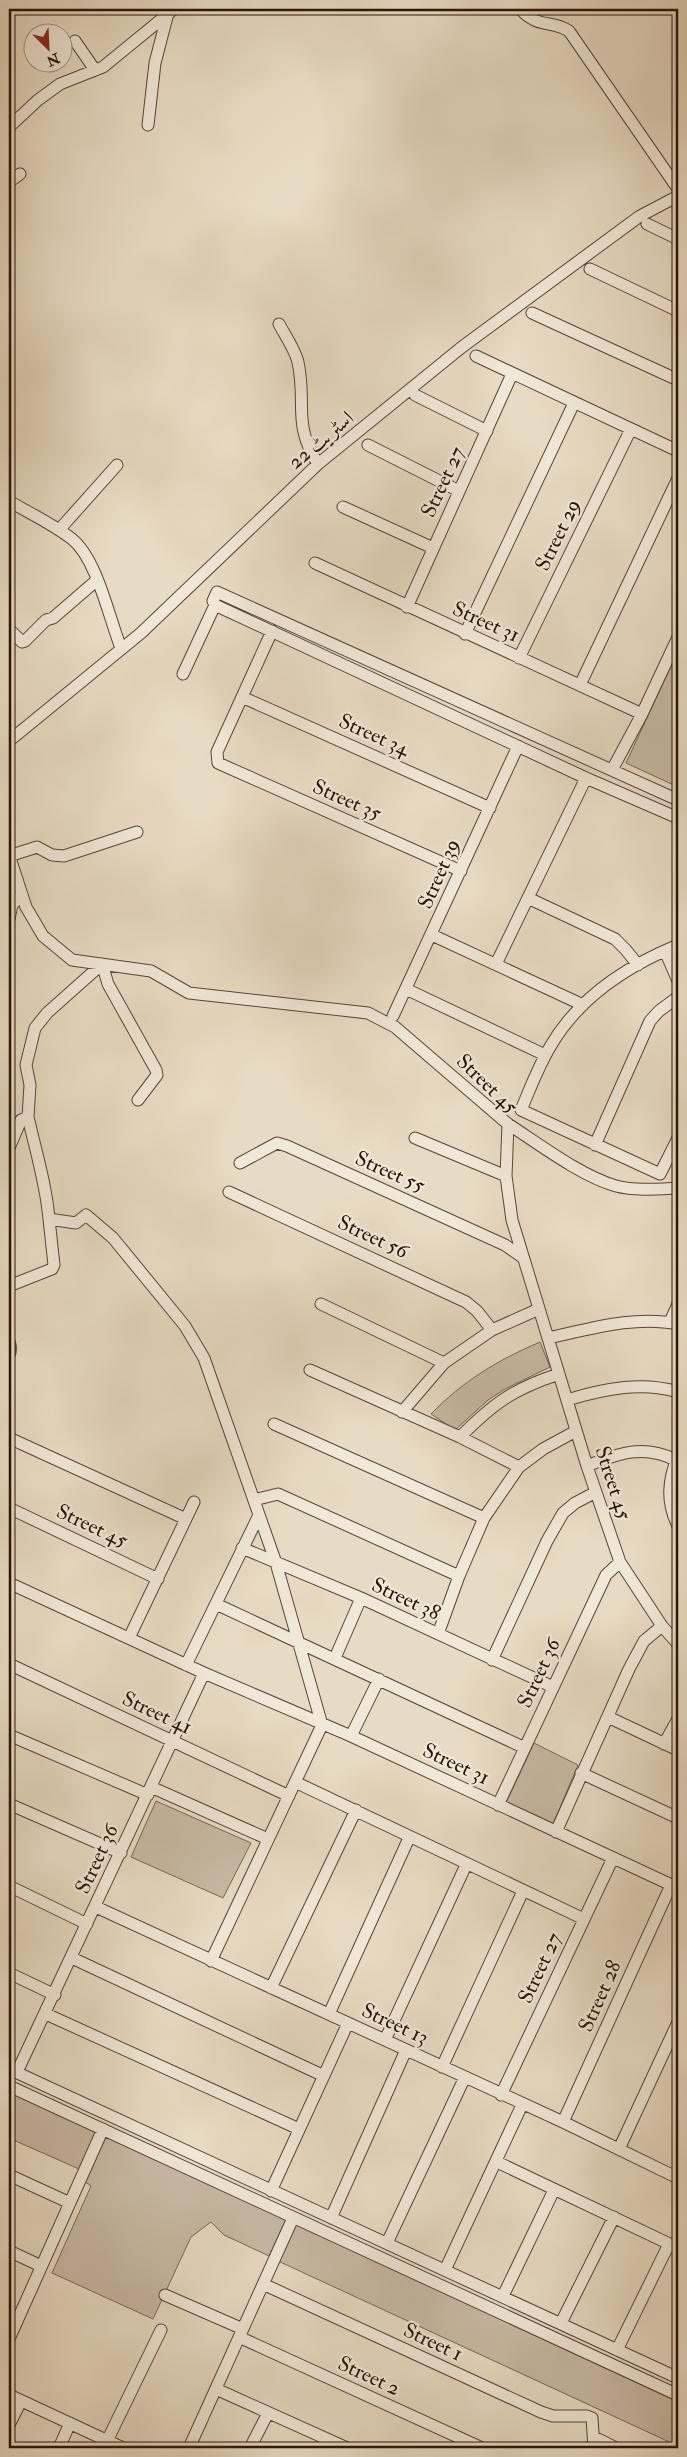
<svg xmlns="http://www.w3.org/2000/svg" width="687" height="2457" font-family="'IM FELL Double Pica',Amiri,serif">
	<style>
		.green { fill: #c8b9a4; stroke: #796657 }
		.lines { fill: none; stroke-linecap: round; stroke-linejoin: round }
		.stream { stroke: #756253; stroke-width: 2.5 }
		.minor-casing { stroke: #5a4438; stroke-width: 13 }
		.minor { stroke: #f0e8d8; stroke-width: 11 }
		.labels { text-anchor: middle; dominant-baseline: central; stroke-width: 4.5; stroke-linejoin: round; paint-order: stroke }
		.street-label { font-size: 21px; fill: #2a120a; stroke: #f0e8d8 }
	</style>
	<rect width="100%" height="100%" fill="#e8dbc3"/>
	<filter id="stains"><feTurbulence type="fractalNoise" baseFrequency=".004" numOctaves="4"/><feColorMatrix values="0 0 0 0 .2 0 0 0 0 .09 0 0 0 0 .02 0 0 0 .5 -.17"/></filter>
	<radialGradient id="worn" r=".72"><stop offset=".6" stop-color="#630" stop-opacity="0"/><stop offset="1" stop-color="#630" stop-opacity=".3"/></radialGradient>
	<path class="green" d="M678,651V787L626,763Z
		M540,1342L550,1367L505,1389L488,1400L455,1430L431,1414C463,1381 498,1360 540,1342Z
		M534,1743L578,1765L553,1824L506,1803Z
		M156,1801L251,1843L223,1898L131,1857Z
		M9,2092L97,2133L79,2169L9,2138Z
		M106,2137L287,2218L269,2256L224,2235L211,2222L191,2237L153,2319L52,2273L91,2186L84,2181Z
		M296,2224L678,2402V2446L278,2261Z"/>
	<g class="lines">
		<path class="stream" d="M9,1171C15,1185 14,1207 9,1220
			M9,1332C18,1343 19,1353 9,1364"/>
		<g class="minor-casing">
			<path id="minor" d="M520,9C540,30 550,19 569,31L678,189
				M75,41L95,70
				M148,125L155,63L168,13
				M9,127L38,100L60,84L103,67L174,9
				M9,182L20,174
				M647,224L678,239
				M590,269L678,311
				M532,313L678,380
				M279,324C285,335 295,350 298,362C307,405 292,423 318,464
				M476,356L678,451
				M415,395L487,431
				M368,445L459,491
				M9,501C29,513 53,524 72,539C97,559 109,618 121,648
				M343,507L433,548
				M59,530L117,465
				M315,563L642,714
				M407,607L512,374
				M9,629L22,642L25,641L46,620L53,618L97,580
				M272,631L217,752L218,763L461,871
				M465,634L574,403
				M519,658L631,429
				M183,674L215,605
				M580,685L678,478
				M242,697L490,808
				M9,741L141,633L318,464L462,347L640,216L678,196
				M612,770L642,714L678,637
				M678,800L217,592L213,601L215,605L586,778L678,818
				M9,855L26,907L43,936L72,960L151,971L189,993L368,1013L395,1027L508,1124L506,1176L512,1220L587,1466L620,1562L662,1626L678,1644
				M9,856L37,847L52,855L64,856L137,832
				M528,898L615,939L626,950L638,965
				M9,919L12,905L22,894
				M432,935L583,1005
				M678,945C627,966 578,998 550,1047C538,1067 530,1089 521,1110L660,1174L678,1138
				M665,951L678,981
				M496,964L586,778
				M406,989L545,1055
				M393,1016L518,746
				M28,1117L30,1085L26,1065L35,1028L47,1013L102,964L108,984L156,1070L157,1075L138,1100
				M508,1124C539,1144 581,1176 616,1186C636,1191 658,1189 678,1188
				M415,1138L506,1176
				M595,1145L650,1021L659,1011L678,997
				M9,1148L21,1120L28,1117C36,1152 46,1184 49,1219L76,1223L86,1215L113,1238L185,1326L204,1358L276,1563L322,1725L211,1961
				M240,1163L277,1143L287,1146L505,1245L522,1257
				M229,1192L466,1302L477,1311L492,1330
				M9,1286L52,1269L54,1265L49,1219
				M321,1304L444,1363
				M670,1322L678,1304
				M548,1338C590,1329 635,1315 678,1324
				M310,1370L460,1437L519,1467
				M567,1400C603,1389 641,1381 678,1392
				M402,1412L444,1363L492,1330L539,1309
				M274,1424L484,1518
				M460,1437C494,1403 513,1389 559,1374
				M9,1438L186,1519
				M678,1456C668,1480 666,1502 678,1526
				M587,1466C619,1453 643,1444 676,1460
				M254,1500L278,1494L459,1576
				M9,1508L158,1579
				M242,1548L361,1598L553,1687
				M9,1583L204,1673
				M216,1604L525,1748
				M438,1634L459,1576L484,1518L519,1467L543,1449L576,1431
				M129,1638L194,1502
				M335,1658L361,1598
				M492,1660L547,1541L563,1513L575,1503L596,1492
				M9,1664L289,1796
				M186,1665L259,1515
				M608,1717L678,1750
				M9,1735L148,1795
				M351,1736L379,1679
				M664,1744L678,1719
				M581,1773L678,1818
				M295,1782L584,1919
				M151,1787L268,1839
				M9,1804L121,1853
				M498,1805L606,1575L620,1562
				M556,1832L629,1669L644,1641L662,1626
				M9,1886L87,1924
				M96,1907L563,2122L678,2178
				M72,1958L324,2076
				M9,1973L55,1995
				M271,1988L356,1810
				M46,2014L299,2129
				M329,2014L409,1838
				M385,2040L466,1865
				M442,2067L523,1891
				M9,2069L678,2378
				M17,2072L204,1673L351,1736L678,1888
				M9,2086L678,2395
				M501,2095L613,1858
				M563,2122L671,1885
				M619,2149L678,2022
				M497,2162L678,2248
				M9,2175L70,2203
				M271,2191L348,2023
				M331,2218L406,2050
				M387,2243L465,2077
				M9,2251L41,2266
				M445,2270L522,2105
				M263,2284L541,2412L553,2416H587L592,2418L594,2448
				M165,2295L243,2329
				M503,2296L554,2190
				M561,2323L614,2217
				M239,2337L482,2448
				M9,2339L103,2129
				M617,2350L669,2244
				M216,2389L347,2448
				M9,2395L123,2448
				M9,2425L21,2401
				M594,2437L616,2448
				M107,2441L161,2330
				M59,2448L70,2423
				M189,2448L293,2218
				M250,2448L268,2413"/>
		</g>
		<use href="#minor" class="minor"/>
	</g>
	<g class="labels">
		<g class="street-label">
			<text transform="translate(321 440) rotate(-40)">اسٹریٹ 22</text>
			<text transform="translate(443 482) rotate(-65)">Street 27</text>
			<text transform="translate(558 535) rotate(-64)">Street 29</text>
			<text transform="translate(486 622) rotate(24)">Street 31</text>
			<text transform="translate(374 735) rotate(24)">Street 34</text>
			<text transform="translate(347 800) rotate(24)">Street 35</text>
			<text transform="translate(439 874) rotate(-66)">Street 39</text>
			<text transform="translate(487 1084) rotate(44)">Street 45</text>
			<text transform="translate(390 1172) rotate(24)">Street 55</text>
			<text transform="translate(373 1237) rotate(25)">Street 56</text>
			<text transform="translate(613 1483) rotate(72)">Street 45</text>
			<text transform="translate(92 1526) rotate(25)">Street 45</text>
			<text transform="translate(406 1599) rotate(25)">Street 38</text>
			<text transform="translate(539 1673) rotate(-65)">Street 36</text>
			<text transform="translate(157 1713) rotate(25)">Street 41</text>
			<text transform="translate(456 1764) rotate(25)">Street 31</text>
			<text transform="translate(97 1859) rotate(-65)">Street 36</text>
			<text transform="translate(540 1968) rotate(-65)">Street 27</text>
			<text transform="translate(600 1996) rotate(-66)">Street 28</text>
			<text transform="translate(395 2024) rotate(25)">Street 13</text>
			<text transform="translate(433 2342) rotate(25)">Street 1</text>
			<text transform="translate(369 2376) rotate(25)">Street 2</text>
		</g>
	</g>
	<rect width="687" height="2457" fill="none" stroke="#e8dbc3" stroke-width="30"/>
	<rect x="10" y="10" width="667" height="2437" fill="none" stroke="#2a120a" stroke-width="2.5"/>
	<rect x="15" y="15" width="657" height="2427" fill="none" stroke="#2a120a"/>
	<g transform="translate(48 48) rotate(156)"><circle r="24" fill="#f0e8d8" stroke="#a19286"/>
	<path d="M0-4L9 19L0 12L-9 19Z" fill="#8f2418"/>
	<text y="-8" font-size="14" font-weight="bold" text-anchor="middle" fill="#2a120a">N</text>
	</g>
	<rect width="100%" height="100%" filter="url(#stains)"/>
	<rect width="100%" height="100%" fill="url(#worn)"/>
</svg>
